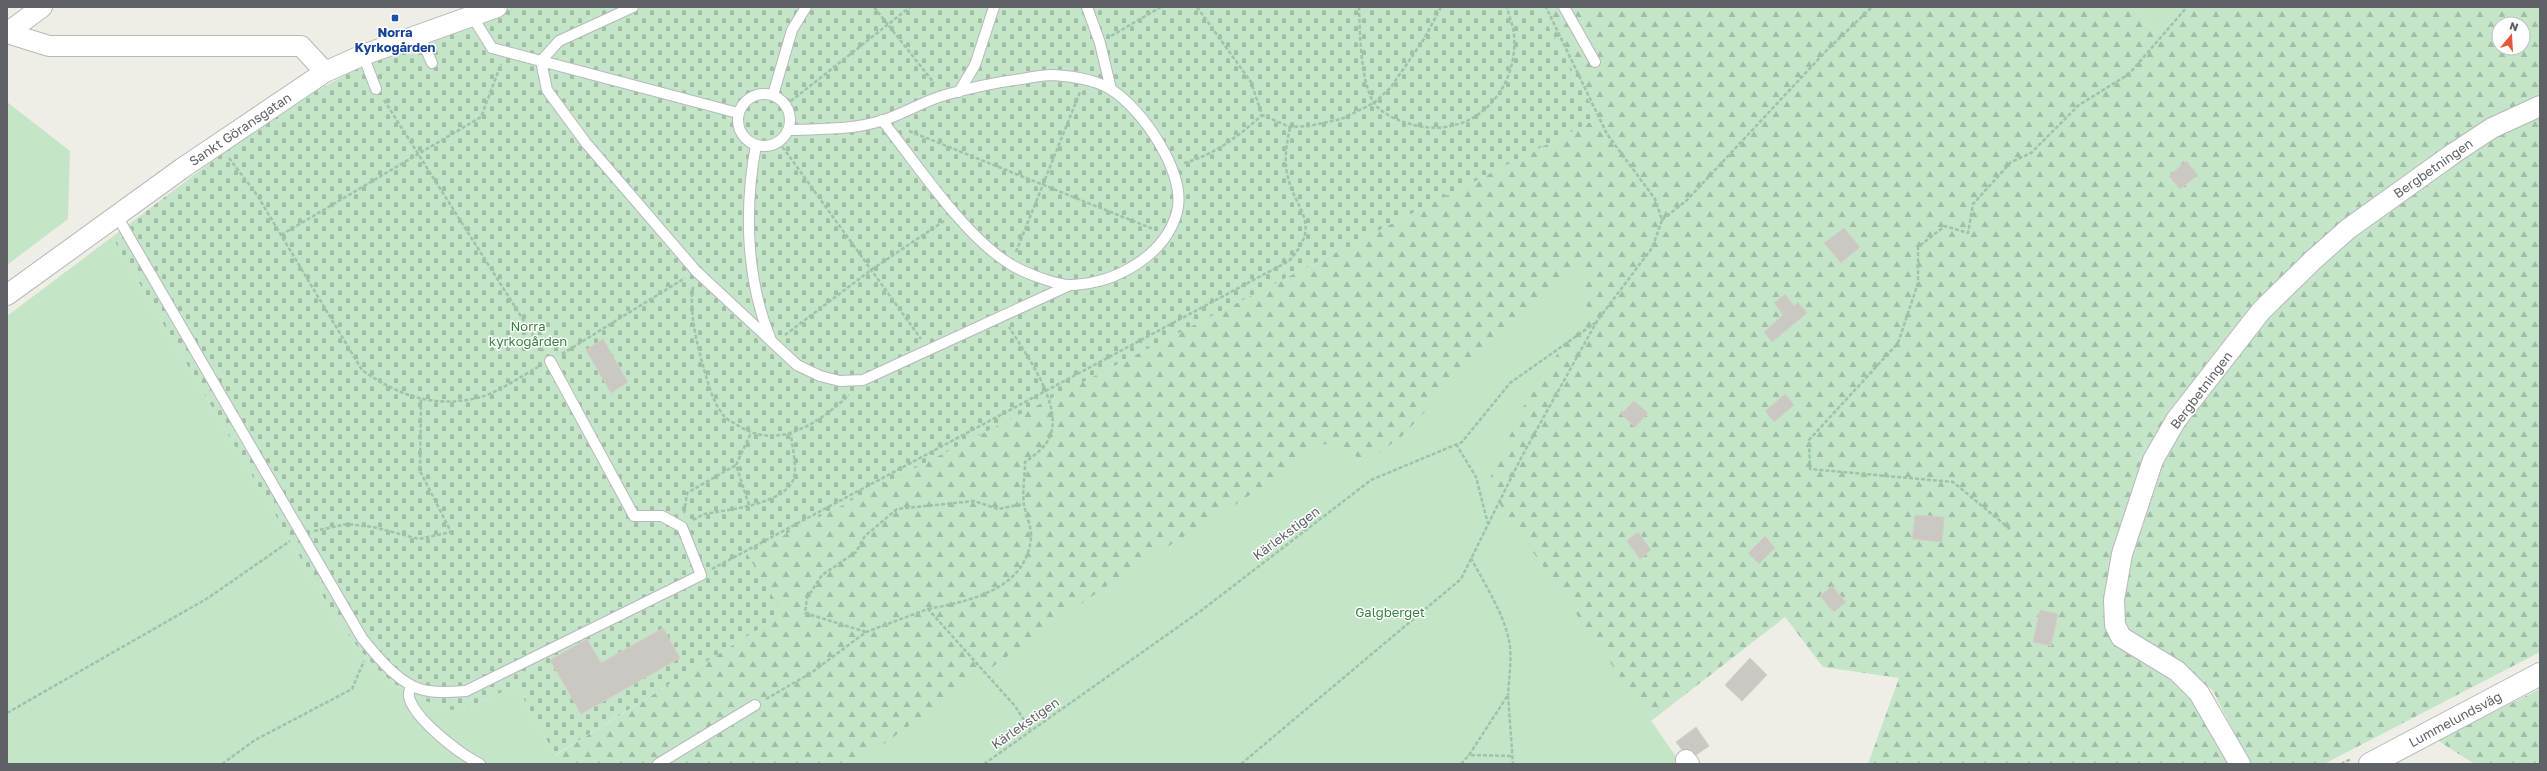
<svg xmlns="http://www.w3.org/2000/svg" width="2547" height="771" font-family="'Golos Text',sans-serif">
	<style>
		.forest { fill: url(#forest-firs); fill-rule: evenodd }
		.cemetery { fill: url(#cemetery-stones) }
		.green { fill: #c4e5c7 }
		.building { fill: #cbc8c3; stroke: #d4d0c5 }
		.lines { fill: none; stroke-linecap: round; stroke-linejoin: round }
		.service-casing { stroke: #b6b8bc; stroke-width: 12 }
		.minor-casing { stroke: #b6b8bc; stroke-width: 22 }
		.secondary-casing { stroke: #b5b8bd; stroke-width: 24 }
		.path { stroke: #9cc4ab; stroke-width: 2.5; stroke-dasharray: 4 2; stroke-linecap: butt }
		.service { stroke: #fff; stroke-width: 10 }
		.minor { stroke: #fff; stroke-width: 20 }
		.secondary { stroke: #fff; stroke-width: 22 }
		.transit-dot { fill: #1a4fb4; stroke: #fff; stroke-width: 1.5 }
		.labels { text-anchor: middle; dominant-baseline: central; stroke-width: 3; stroke-linejoin: round; paint-order: stroke }
		.transit-label { font-size: 13px; font-weight: bold; fill: #164399; stroke: #fff }
		.street-label { font-size: 13px; fill: #5e6166; stroke: #fff }
		.park-label { font-size: 13px; fill: #398242; stroke: #fff }
	</style>
	<defs>
		<pattern id="forest-firs" width="22" height="20" patternUnits="userSpaceOnUse"><rect width="22" height="20" fill="#c4e5c7"/><path d="M5 1l3.5 6h-7zM16 11l3.5 6h-7z" fill="#a2bda5"/></pattern>
		<pattern id="cemetery-stones" width="16" height="16" patternUnits="userSpaceOnUse"><rect width="16" height="16" fill="#c4e5c7"/><path d="M2 7V4a2 2 0 0 1 4 0v3zM10 15v-3a2 2 0 0 1 4 0v3z" fill="#a2bda5"/></pattern>
	</defs>
	<rect width="100%" height="100%" fill="#efeee6"/>
	<path class="forest" d="M1538,7H2133L2154,34L2192,7H2540V99L2341,223L2170,414L2106,599L2107,632L2120,647L2175,680L2206,717L2229,764H1868L1899,678L1823,667L1785,617L1651,721L1681,764H352L556,755L782,614L746,554L1598,118ZM2499,24H2523V48H2499Z
		M2540,115V652L2324,764H2250L2213,691L2181,663L2131,634L2122,617L2125,581L2157,476L2169,445L2271,312L2352,236L2494,136Z
		M2540,689V764L2473,763L2437,740Z"/>
	<path class="cemetery" d="M513,7H1538L1598,118L747,554L783,614L555,755L516,685C500,693 468,710 451,710C445,710 438,706 433,704C389,690 361,653 335,617L112,237L273,115L358,68Z"/>
	<path class="green" d="M2133,7H2192L2154,34Z
		M7,102L70,151L68,219L7,265Z
		M112,237L335,617C361,653 389,690 433,704C438,706 445,710 451,710C469,710 500,693 516,685L560,764H7V316Z
		M1585,259L1587,313L1531,391L1488,482L1494,496L1681,764H855L1125,573L1235,505L1324,444L1345,447L1364,463L1400,438L1490,344Z"/>
	<path class="building" d="M2186,161L2198,175L2180,189L2169,176Z
		M1844,228L1860,247L1841,263L1824,243Z
		M1785,294L1794,306L1798,302L1807,313L1772,342L1764,332L1783,315L1774,303Z
		M603,339L628,382L611,393L586,350Z
		M1785,394L1794,405L1774,422L1765,411Z
		M1634,401L1648,413L1635,427L1621,414Z
		M1915,515L1944,517L1942,542L1912,539Z
		M1638,532L1651,550L1640,559L1627,541Z
		M1765,536L1775,548L1759,564L1748,553Z
		M1832,586L1846,602L1834,612L1820,596Z
		M2040,610L2058,614L2051,646L2033,642Z
		M663,628L680,658L581,714L550,660L587,639L601,663Z
		M1750,658L1767,675L1742,701L1725,685Z
		M1696,727L1709,746L1696,755L1690,749L1682,750L1676,742Z"/>
	<g class="lines">
		<g class="service-casing">
			<path id="service" d="M633,7L559,41L541,61L547,90L586,143L696,271L797,365L820,376L840,381L863,380L1070,285
				M1087,7L1100,43L1111,89
				M1564,7L1595,62
				M472,16L492,48L738,113
				M419,35L432,63
				M363,55L376,89
				M959,92L975,65L994,7
				M738 120a26 26 0 1 1 52 0a26 26 0 1 1-52 0Z
				M773,95L792,30L806,7
				M788,130C820,129 854,130 884,120C905,113 924,101 945,95C970,88 997,82 1022,79C1032,77 1043,75 1053,75C1071,76 1097,80 1112,90C1143,110 1187,174 1177,212C1165,256 1116,283 1072,285C1058,286 1022,272 1010,264C964,236 916,163 882,120
				M756,145C744,209 746,280 771,340
				M117,216L362,638C378,658 402,688 429,691C441,693 453,692 466,691L701,575L682,527L662,516H634L550,361
				M411,685C410,689 408,694 409,697C415,720 460,754 480,764
				M658,764L755,705"/>
		</g>
		<g class="minor-casing">
			<path id="minor" d="M7,33L49,46H301L325,72
				M7,33L42,7
				M7,295L184,167L325,72L363,55L497,7
				M1686,760L1689,764
				M2240,764L2199,693L2177,671L2121,637L2115,625L2114,600L2122,554L2153,460L2176,420L2261,311L2312,261L2348,229L2454,153L2492,128L2540,106"/>
		</g>
		<g class="secondary-casing">
			<path id="secondary" d="M2370,764L2540,674"/>
		</g>
		<path class="path" d="M874,7L934,83
			M1197,7L1251,82L1262,115L1290,127L1309,126L1341,119L1374,103L1391,87L1424,39L1441,7
			M1359,7C1360,32 1360,81 1374,103C1380,112 1396,120 1407,123C1467,143 1519,96 1514,34C1513,25 1509,16 1507,7
			M1111,36L1161,7
			M384,100L543,351
			M786,105L910,7
			M909,131L1153,229
			M779,142L921,339
			M229,158L257,195L362,370C399,396 435,409 481,397C498,392 522,376 538,367
			M1184,163C1214,155 1239,136 1262,115
			M1662,220L1687,200L1827,50L1872,7
			M281,235L481,117L501,64
			M1016,252L1080,92
			M693,287C689,310 696,340 702,362C707,379 712,402 724,416C727,420 734,423 739,426C778,451 819,423 849,395
			M785,335L871,270L944,221
			M562,354L685,278
			M1456,444L1476,477L1488,524
			M749,505L736,465L751,433
			M684,513L687,493L736,465
			M693,520L704,514C727,510 788,504 794,477C797,465 792,447 791,434
			M2010,529L1953,482L1810,469L1809,440L1898,343L1918,283V247L1945,226L1968,233L1973,204L2011,162L2031,153L2079,105L2129,74L2187,7
			M314,531L347,524L373,527L419,539L451,532L420,471L421,398
			M1471,558C1484,583 1501,609 1508,636C1513,654 1509,676 1508,695
			M712,569L1289,261C1324,222 1294,211 1287,173C1284,157 1287,143 1290,127
			M928,609C969,601 1026,590 1031,538C1032,528 1026,515 1024,505C1022,492 1025,476 1025,462C1035,455 1046,447 1050,436C1063,404 1025,353 1009,327
			M866,632L805,613L807,598L822,575L856,552L865,536L897,509L974,501L998,509L1023,504
			M766,699L811,673L866,632L928,609L1015,706L1031,731
			M7,713L208,598L290,541
			M1511,756L1469,755L1508,695L1513,764
			M222,764L255,740L352,689L364,661
			M984,764L1202,610L1371,480L1462,442L1510,383L1595,323
			M1241,764L1461,579L1521,458L1597,321L1652,248L1662,220L1655,199L1607,134L1546,7
			M1461,764L1469,755
			M2341,764L2351,759"/>
		<use href="#service" class="service"/>
		<use href="#minor" class="minor"/>
		<use href="#secondary" class="secondary"/>
	</g>
	<rect class="transit-dot" x="391" y="14" width="8" height="8" rx="2"/>
	<g class="labels">
		<g class="transit-label">
			<text x="395" y="32">Norra<tspan x="395" dy="15">Kyrkogården</tspan></text>
		</g>
		<g class="street-label">
			<text transform="translate(240 129) rotate(-34)">Sankt Göransgatan</text>
			<text transform="translate(2433 168) rotate(-35)">Bergbetningen</text>
			<text transform="translate(2201 390) rotate(-53)">Bergbetningen</text>
			<text transform="translate(1286 533) rotate(-37)">Kärlekstigen</text>
			<text transform="translate(2455 719) rotate(-28)">Lummelundsväg</text>
			<text transform="translate(1025 723) rotate(-35)">Kärlekstigen</text>
		</g>
		<g class="park-label">
			<text x="528" y="326">Norra<tspan x="528" dy="15">kyrkogården</tspan></text>
			<text x="1390" y="612">Galgberget</text>
		</g>
	</g>
	<rect width="2547" height="771" fill="none" stroke="#5e6166" stroke-width="16"/>
	<g transform="translate(2511 36) rotate(18)"><circle r="19" fill="#ffffff" stroke="#bfc0c2"/>
	<path d="M0-3L7 15L0 10L-7 15Z" fill="#e2563a"/>
	<text y="-6" font-size="11" font-weight="bold" text-anchor="middle" fill="#5e6166">N</text>
	</g>
</svg>
